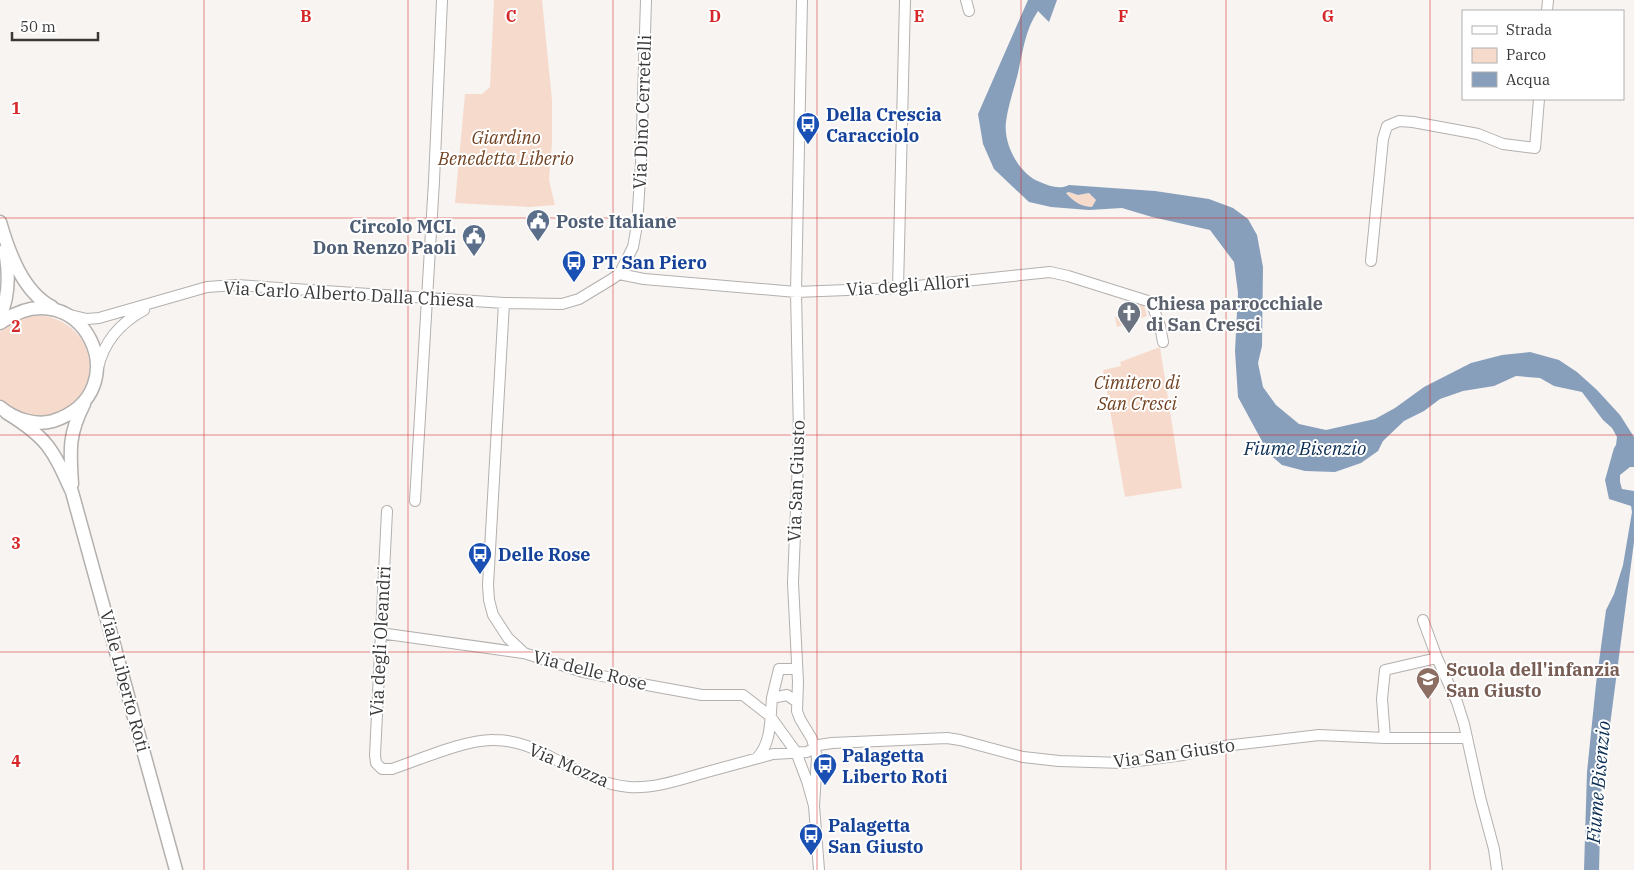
<svg xmlns="http://www.w3.org/2000/svg" width="1634" height="870" font-family="'IBM Plex Serif',serif">
	<style>
		.green { fill: #f6dbcc }
		.water { fill: #889fbc; fill-rule: evenodd }
		.lines { fill: none; stroke-linecap: round; stroke-linejoin: round }
		.minor-casing { stroke: #b3b0ae; stroke-width: 12 }
		.tertiary-casing { stroke: #b3b0ae; stroke-width: 15 }
		.minor { stroke: #fff; stroke-width: 10 }
		.tertiary { stroke: #fff; stroke-width: 12 }
		.grid { fill: none; stroke: #d62828; stroke-width: 1; stroke-opacity: 0.55 }
		.labels { text-anchor: middle; dominant-baseline: central; stroke-width: 4; stroke-linejoin: round; paint-order: stroke }
		.street-label { font-size: 18px; fill: #3a3938; stroke: #fff }
		.transit-label { font-size: 18px; font-weight: bold; fill: #164399; stroke: #fff; text-anchor: start }
		.park-label { font-size: 18px; font-style: italic; fill: #714222; stroke: #fff }
		.service-label { font-size: 18px; font-weight: bold; fill: #4e5e75; stroke: #fff; text-anchor: start }
		.worship-label { font-size: 18px; font-weight: bold; fill: #5b616d; stroke: #fff; text-anchor: start }
		.education-label { font-size: 18px; font-weight: bold; fill: #785e54; stroke: #fff; text-anchor: start }
		.water-label { font-size: 19px; font-style: italic; fill: #0a2c53; stroke: #fff }
		.grid-label { font-size: 16px; text-anchor: middle; font-weight: bold; fill: #d62828; stroke: #fff; stroke-width: 4; stroke-linejoin: round; paint-order: stroke }
	</style>
	<rect width="100%" height="100%" fill="#f8f4f1"/>
	<path class="green" d="M494,0H542L552,100V143L549,180L555,205L530,207L455,203L465,94H482L490,87Z
		M1069,192L1078,195L1089,193L1096,200L1093,207C1080,206 1074,202 1066,193Z
		M1125,302H1143L1147,316L1117,327L1115,317L1128,315Z
		M30,315C90,312 113,385 60,411C46,418 33,419 20,412C13,409 5,406 0,401V332L11,322Z
		M1160,347L1182,488L1125,497L1103,370L1121,366L1120,362Z"/>
	<path class="water" d="M1028,0H1057L1049,22L1038,11C1025,30 1023,51 1018,73C1014,89 1008,106 1006,122C1003,144 1019,174 1040,182C1050,186 1059,190 1069,185L1155,191L1209,199L1233,208L1248,219L1257,235L1263,267L1262,346L1258,363L1263,387L1276,405L1299,424L1326,430L1375,419L1395,408L1424,387L1471,363L1502,355L1530,352L1559,360L1577,372L1597,390L1620,415L1634,437V467H1630L1620,475V482L1622,489L1634,491V542L1601,794L1599,870H1584L1587,772L1596,684L1606,610L1614,594L1623,565L1632,512L1631,506L1609,499L1605,480L1614,448L1616,445L1617,437L1612,428L1603,420L1582,392L1554,386L1540,378L1516,376L1494,386L1463,391L1440,399L1424,411L1404,421L1383,441L1378,451L1361,463L1335,472L1305,471L1282,465L1269,454L1238,397L1235,351L1238,293L1234,262L1210,230L1152,217L1122,208L1089,210L1051,207L1029,202L994,169L983,144L978,114ZM1069,192L1078,195L1089,193L1096,200L1092,207C1080,206 1074,202 1066,193Z"/>
	<g class="lines">
		<g class="minor-casing">
			<path id="minor" d="M802,0L796,292L799,435L793,583L798,682L797,711L800,719L812,739L817,757L814,806
				M966,0L969,11
				M1547,11L1548,0
				M1371,261L1383,139L1387,126L1399,121L1413,122L1478,134L1503,144L1535,148L1539,99
				M619,274L644,279L796,292L898,288L1050,272L1068,276L1151,302L1160,326L1163,342
				M898,288L905,0
				M504,303L488,585L489,600L493,615L508,638L524,653L583,672L636,683L702,695H743L770,716L796,752L807,781L814,806L819,870
				M70,315L87,319L99,318L207,287L236,285L504,303L562,304L579,299L612,279L619,274L625,263L633,247L637,225L641,163L646,0
				M98,368C104,341 120,323 144,310
				M415,501L434,181L442,0
				M387,511L375,755L376,763L382,769H392C419,760 466,739 494,740C511,740 530,746 545,754C573,768 597,784 629,787C655,789 682,779 707,772C729,766 751,760 773,754L807,752L819,745L832,743L947,738L960,740L1023,757L1059,761L1123,763L1183,755L1224,746L1319,735L1385,738H1466
				M1423,620L1437,658
				M380,633L523,653
				M772,698L779,669H797
				M1385,738L1382,699L1385,670L1437,658L1457,702L1464,724L1480,797L1494,849L1497,870
				M757,758C772,742 770,719 772,698L787,695L797,702"/>
		</g>
		<g class="tertiary-casing">
			<path id="tertiary" d="M0,222C9,253 23,292 52,307
				M0,316C10,295 9,272 5,250
				M0,323C81,265 142,392 53,421C35,426 14,419 0,407
				M7,413C48,438 53,450 72,492L176,870
				M72,484C70,451 68,435 84,404"/>
		</g>
		<use href="#minor" class="minor"/>
		<use href="#tertiary" class="tertiary"/>
	</g>
	<path class="grid" d="M204,0V870M408,0V870M613,0V870M817,0V870M1021,0V870M1226,0V870M1430,0V870M0,218H1634M0,435H1634M0,652H1634"/>
	<defs>
		<g id="bus-pin" transform="scale(1.25)"><path d="M0 17L-7.5 6A9.5 9.5 0 1 1 7.5 6Z" fill="#1a4fb4" stroke="#fff"/><path d="M-5-6H5V4H4V6H2V4H-2V6H-4V4H-5ZM-3.5-4V0h7V-4ZM-3.5 1.2v1.5H-2V1.2ZM2 1.2v1.5H3.5V1.2Z" fill="#fff"/></g>
		<g id="civic-pin" transform="scale(1.25)"><path d="M0 17L-7.5 6A9.5 9.5 0 1 1 7.5 6Z" fill="#5c6f8a" stroke="#fff"/><path d="M-.6-6.5H3V-4.5H.6V-3L4-1V1h2V6H-6V1h2V-1L-.6-3ZM-1.2 2.5V6h2.4V2.5Z" fill="#fff"/></g>
		<g id="church-pin" transform="scale(1.25)"><path d="M0 17L-7.5 6A9.5 9.5 0 1 1 7.5 6Z" fill="#6b7280" stroke="#fff"/><path d="M-1.2-6h2.4v3.5h3.3v2.4h-3.3V6h-2.4V-.1h-3.3v-2.4h3.3Z" fill="#fff"/></g>
		<g id="school-pin" transform="scale(1.25)"><path d="M0 17L-7.5 6A9.5 9.5 0 1 1 7.5 6Z" fill="#8d6e63" stroke="#fff"/><path d="M0-5L7-2L0 1L-7-2ZM-4 1L0 2.5L4 1V4Q0 6-4 4Z" fill="#fff"/></g>
	</defs>
	<g fill-rule="evenodd">
		<use href="#bus-pin" x="808" y="124"/>
		<use href="#civic-pin" x="538" y="221"/>
		<use href="#civic-pin" x="474" y="236"/>
		<use href="#bus-pin" x="574" y="262"/>
		<use href="#church-pin" x="1129" y="313"/>
		<use href="#bus-pin" x="480" y="554"/>
		<use href="#school-pin" x="1428" y="679"/>
		<use href="#bus-pin" x="825" y="765"/>
		<use href="#bus-pin" x="811" y="835"/>
	</g>
	<g class="labels">
		<g class="street-label">
			<text transform="translate(642 112) rotate(-88)">Via Dino Cerretelli</text>
			<text transform="translate(908 285) rotate(-4)">Via degli Allori</text>
			<text transform="translate(349 294) rotate(3)">Via Carlo Alberto Dalla Chiesa</text>
			<text transform="translate(796 481) rotate(-88)">Via San Giusto</text>
			<text transform="translate(380 641) rotate(-87)">Via degli Oleandri</text>
			<text transform="translate(590 670) rotate(14)">Via delle Rose</text>
			<text transform="translate(125 681) rotate(75)">Viale Liberto Roti</text>
			<text transform="translate(1174 753) rotate(-8)">Via San Giusto</text>
			<text transform="translate(569 765) rotate(23)">Via Mozza</text>
		</g>
		<g class="transit-label">
			<text x="826" y="114">Della Crescia<tspan x="826" dy="21">Caracciolo</tspan></text>
			<text x="592" y="262">PT San Piero</text>
			<text x="498" y="554">Delle Rose</text>
			<text x="842" y="755">Palagetta<tspan x="842" dy="21">Liberto Roti</tspan></text>
			<text x="828" y="825">Palagetta<tspan x="828" dy="21">San Giusto</tspan></text>
		</g>
		<g class="park-label">
			<text x="506" y="137">Giardino<tspan x="506" dy="21">Benedetta Liberio</tspan></text>
			<text x="1137" y="382">Cimitero di<tspan x="1137" dy="21">San Cresci</tspan></text>
		</g>
		<g class="service-label">
			<text x="556" y="221">Poste Italiane</text>
			<text x="456" y="226" text-anchor="end">Circolo MCL<tspan x="456" dy="21">Don Renzo Paoli</tspan></text>
		</g>
		<g class="worship-label">
			<text x="1146" y="303">Chiesa parrocchiale<tspan x="1146" dy="21">di San Cresci</tspan></text>
		</g>
		<g class="education-label">
			<text x="1446" y="669">Scuola dell'infanzia<tspan x="1446" dy="21">San Giusto</tspan></text>
		</g>
		<g class="water-label">
			<text x="1305" y="448">Fiume Bisenzio</text>
			<text transform="translate(1598 782) rotate(-85)">Fiume Bisenzio</text>
		</g>
	</g>
	<g class="grid-label">
		<text x="306" y="22">B</text>
		<text x="511" y="22">C</text>
		<text x="715" y="22">D</text>
		<text x="919" y="22">E</text>
		<text x="1123" y="22">F</text>
		<text x="1328" y="22">G</text>
		<text x="16" y="114">1</text>
		<text x="16" y="332">2</text>
		<text x="16" y="549">3</text>
		<text x="16" y="767">4</text>
	</g>
	<rect x="1462" y="10" width="162" height="90" fill="#ffffff" stroke="#b0b0af"/>
	<rect x="1472" y="26" width="25" height="8" fill="#ffffff" stroke="#b0b0af"/>
	<text x="1506" y="35" font-size="15" fill="#3a3938">Strada</text>
	<rect x="1472" y="48" width="25" height="15" fill="#f6dbcc" stroke="#b0b0af"/>
	<text x="1506" y="60" font-size="15" fill="#3a3938">Parco</text>
	<rect x="1472" y="72" width="25" height="15" fill="#889fbc" stroke="#b0b0af"/>
	<text x="1506" y="85" font-size="15" fill="#3a3938">Acqua</text>
	<path d="M12 32v8h86v-8" fill="none" stroke="#3a3938" stroke-width="2.5"/>
	<text x="20" y="32" font-size="15" fill="#3a3938" stroke="#ffffff" stroke-width="4" paint-order="stroke">50 m</text>
</svg>
